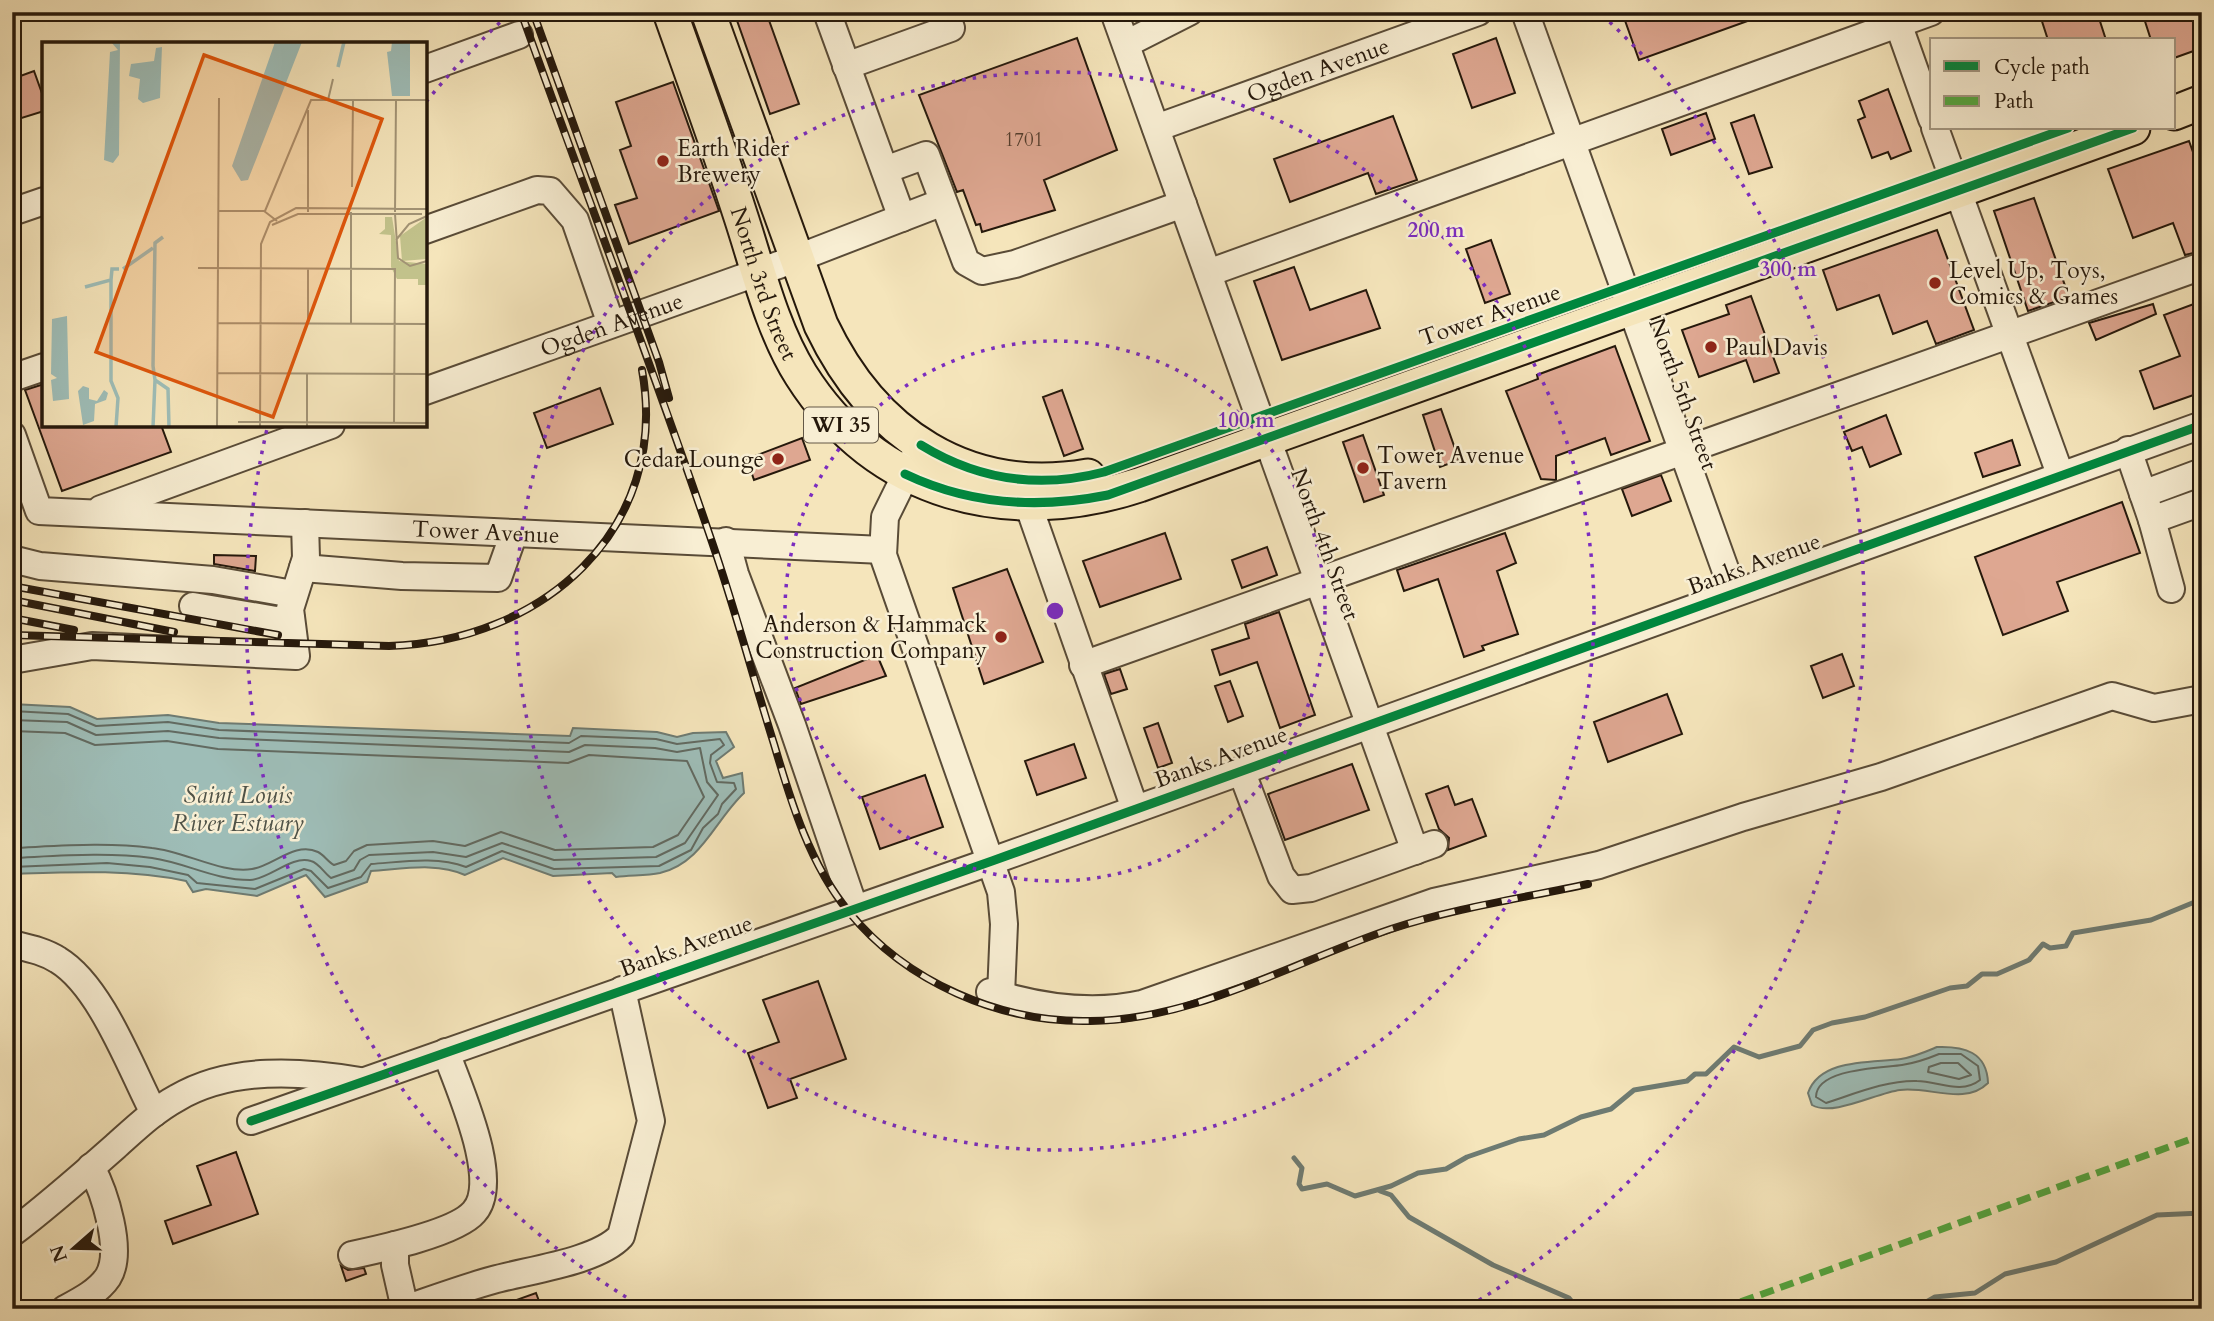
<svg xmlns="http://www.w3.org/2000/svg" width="2214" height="1321" font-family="Cardo,serif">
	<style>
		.water { fill: #9ebdb7; stroke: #6e7b72; stroke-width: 2 }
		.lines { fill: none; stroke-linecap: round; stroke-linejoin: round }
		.shore { stroke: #626a61; stroke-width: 2 }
		.stream { stroke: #6e7b72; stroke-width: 5 }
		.building { fill: #dea791; stroke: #25180b; stroke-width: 2 }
		.minor-casing { stroke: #594b37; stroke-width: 30 }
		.major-casing { stroke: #25180b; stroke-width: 37 }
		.minor { stroke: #f8eed3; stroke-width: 26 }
		.major { stroke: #f5e5bb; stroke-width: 33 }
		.rail-casing { stroke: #25180b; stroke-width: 8 }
		.rail { stroke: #f8eed3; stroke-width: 5; stroke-dasharray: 16; stroke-linecap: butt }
		.quiet { stroke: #53a941; stroke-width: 7; stroke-dasharray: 14 7; stroke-linecap: butt }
		.cycleway-casing { stroke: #f8eed3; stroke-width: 13 }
		.cycleway { stroke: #00873e; stroke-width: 9 }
		.ring { fill: none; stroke: #7b2cbf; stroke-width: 3.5; stroke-dasharray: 3.5 7 }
		.poi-dot { fill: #8f2418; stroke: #f8eed3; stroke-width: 2.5 }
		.labels { text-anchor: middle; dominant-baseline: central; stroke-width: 5; stroke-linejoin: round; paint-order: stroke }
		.number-label { font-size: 19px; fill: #533c2c }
		.shield { fill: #f8eed3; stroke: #645847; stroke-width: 2 }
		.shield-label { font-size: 21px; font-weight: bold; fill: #25180b }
		.street-label { font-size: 23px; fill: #25180b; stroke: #f8eed3 }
		.poi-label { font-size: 23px; fill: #25180b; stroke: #f8eed3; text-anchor: start }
		.water-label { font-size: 24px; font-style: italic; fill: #4f5247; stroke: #f8eed3 }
		.inset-river { fill: none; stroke: #9ebdb7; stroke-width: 3.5 }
		.inset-road { fill: none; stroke: #a29375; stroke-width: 2 }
		.view { fill: #de560c; fill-opacity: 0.15; stroke: #de560c; stroke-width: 3.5 }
		.inset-edge { fill: none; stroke: #25180b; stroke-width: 3.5 }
		.centre { fill: #7b2cbf; stroke: #f8eed3; stroke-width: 3.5 }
		.ring-label { font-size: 21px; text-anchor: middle; font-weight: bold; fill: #7b2cbf; stroke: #f8eed3; stroke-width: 5; stroke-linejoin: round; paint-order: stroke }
	</style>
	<rect width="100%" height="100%" fill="#f5e5bb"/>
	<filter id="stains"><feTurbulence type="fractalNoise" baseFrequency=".00286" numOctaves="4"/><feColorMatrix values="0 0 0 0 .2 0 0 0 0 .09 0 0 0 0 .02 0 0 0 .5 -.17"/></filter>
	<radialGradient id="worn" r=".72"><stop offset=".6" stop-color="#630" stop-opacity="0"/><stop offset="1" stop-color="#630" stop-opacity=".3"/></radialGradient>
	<path class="water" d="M12,704L70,707L97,719L168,715L219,723L570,736L573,728L657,732L677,737L693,733L726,732L734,747L716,761L723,778L742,773L744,793C715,820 702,863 660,873C646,876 630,875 616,877L612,873L553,876L503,858L465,875C437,862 402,869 371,871L367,882L325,897L306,875L257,896L206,889L193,892L186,881C128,869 71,872 12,874Z
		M1937,1047C1964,1046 1987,1052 1988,1083C1965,1106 1929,1086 1900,1090C1876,1093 1833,1117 1812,1105L1808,1093C1820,1058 1872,1063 1901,1059C1914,1057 1925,1052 1937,1047Z"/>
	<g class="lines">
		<path class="shore" d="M12,711L68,714L96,726L168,722L219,730L569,743L581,736L656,739L677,744L720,739L724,745L711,755L710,763L717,782L734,783L736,789L722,804L718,814L703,828L691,850L659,866L554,869L502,851L466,867C436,856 402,862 371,864L361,877L328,888L311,871L304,869L255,889L197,883L188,875L150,867L107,863L12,867
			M12,720L67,722L96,735L168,731L219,738L569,752L585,745L655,748L677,752L700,748L707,782L718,795L685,843L656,857L554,860L502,843L466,857L433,852L369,855L360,860L354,870L331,878C324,873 319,863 311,861C291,855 270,879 250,880C214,880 187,863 152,858C106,852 58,856 12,858
			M12,731L65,733L95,745L167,741L218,749L568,763L589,755L687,761L704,797L678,835L653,847L555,850L501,832L465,846L433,841L367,845L354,851L346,861L334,865C328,862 324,855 318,852C295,841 273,866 252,869C222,874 184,851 152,848C106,842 59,846 12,848
			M1939,1054H1961L1978,1066L1980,1080C1961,1095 1938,1081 1917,1081C1887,1080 1854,1094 1826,1103L1816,1097C1816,1068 1883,1068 1902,1065C1915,1063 1927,1059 1939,1054Z
			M1941,1063H1958L1971,1075L1959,1079L1928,1072L1929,1067Z"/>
		<path class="stream" d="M1294,1158L1302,1168L1299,1184L1302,1189L1327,1184L1355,1196L1391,1186L1418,1173L1446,1169L1467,1157L1519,1139L1544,1135L1581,1117L1611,1109L1634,1090L1687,1081L1695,1074H1706L1734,1047L1759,1057L1800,1046L1813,1030L1832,1023L1865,1017L1950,988L1967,986L1982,974H1997L2029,960L2043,944L2050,948L2066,946L2073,933L2151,920L2202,899
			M1380,1191L1391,1195L1409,1217L1493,1265L1569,1298L1578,1309
			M1914,1309L1935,1297L1975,1293L2005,1274L2056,1262L2157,1215L2202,1213"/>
	</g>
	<path class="building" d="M734,12H766L799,104L770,114Z
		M1622,12H1767V14L1639,60Z
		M2039,12H2097L2106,40H2048Z
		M2142,12H2202V48L2174,58V40H2151Z
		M1077,38L1117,150L1044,180L1055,210L982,232L980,224L976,225L963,190L957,192L919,95Z
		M1496,38L1515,93L1472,108L1453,54Z
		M34,71L44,99V111L12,121V79Z
		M673,82L719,211L629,244L615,205L637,198L620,150L631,146L616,102Z
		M1888,89L1911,151L1891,159L1888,152L1872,158L1858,120L1865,117L1859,101Z
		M1706,113L1715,139L1671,155L1662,129Z
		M1754,115L1772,167L1749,174L1731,123Z
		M1393,116L1417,180L1376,194L1368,173L1290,202L1274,159Z
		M2189,141L2202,177V226L2196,228L2202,251L2185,255L2173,223L2133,238L2108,169Z
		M2034,198L2069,297L2028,311L1994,211Z
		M1937,230L1974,330L1936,344L1927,321L1893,334L1879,295L1837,310L1823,270Z
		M1491,240L1510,294L1485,303L1466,249Z
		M1294,267L1310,310L1366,290L1380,328L1282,360L1254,281Z
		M1751,296L1779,373L1754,382L1746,360L1699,377L1682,330L1729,314L1726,305Z
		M2202,301V392L2154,409L2140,371L2180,356L2164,315Z
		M2153,304L2156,314L2096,340L2089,323Z
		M1615,346L1650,441L1611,455L1605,438L1556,456V480L1541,479L1506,391L1538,379L1537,375Z
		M44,384V425H161L171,452L62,491L25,390Z
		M600,388L613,424L547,448L534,413Z
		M1062,390L1083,449L1064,456L1043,397Z
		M1441,409L1459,460L1440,467L1423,415Z
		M1886,415L1901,454L1870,467L1862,447L1852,451L1844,432Z
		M1363,435L1384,495L1364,502L1343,442Z
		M802,438L810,460L754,480L747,459Z
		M2012,440L2020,465L1983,477L1975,453Z
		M1661,475L1671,501L1632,516L1622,489Z
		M2122,502L2140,553L2057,582L2068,611L2003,635L1975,557Z
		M1165,533L1181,579L1100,607L1083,561Z
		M1505,533L1516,563L1497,571L1518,634L1482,646L1484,650L1464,657L1438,579L1404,591L1397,570Z
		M1267,547L1277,575L1242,588L1232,560Z
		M214,555L256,556L255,571L214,564Z
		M1007,569L1043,662L984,684L953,588Z
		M1279,612L1315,715L1280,728L1257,662L1220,675L1212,650L1249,638L1245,624Z
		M1842,654L1854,686L1823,698L1811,666Z
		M877,655L886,676L801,704L795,688Z
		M1120,669L1127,689L1111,694L1104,674Z
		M1230,681L1243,716L1228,722L1215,686Z
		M1667,694L1682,734L1608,762L1594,722Z
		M1158,723L1172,763L1158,768L1144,728Z
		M1074,744L1086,778L1037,795L1025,761Z
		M1352,764L1369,810L1285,840L1268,794Z
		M925,775L943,827L880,849L862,797Z
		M1448,786L1455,805L1472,799L1486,836L1448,850L1449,838L1439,829L1426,794Z
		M818,981L846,1059L790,1079L797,1098L768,1108L748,1053L779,1042L763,1000Z
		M236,1152L258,1214L173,1244L165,1221L211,1205L197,1166Z
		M341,1266L348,1270L364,1268L366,1274L346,1281Z
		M536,1293L542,1309H497V1307Z"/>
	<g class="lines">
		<g class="minor-casing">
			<g id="minor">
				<path d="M827,12L902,218"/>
				<path d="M1114,12L1415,851"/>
				<path d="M1525,12L1733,591"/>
				<path d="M1894,12L1932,119"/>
				<path d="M1126,44L1189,12"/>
				<path d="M846,66L951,28L945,12"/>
				<path d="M425,69L519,35"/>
				<path id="s1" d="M1156,128L1478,12"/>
				<path d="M1935,128L2060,474"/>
				<path d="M885,170L926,155L966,262L982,271L1015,264L1183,204"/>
				<path d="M12,212L44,201"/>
				<path d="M425,230L537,190L550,191L575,220L611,324"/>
				<path d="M1208,273L1931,12"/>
				<path d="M12,378L44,367"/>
				<path id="s2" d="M425,391L798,258L943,202"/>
				<path id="s3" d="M12,435L39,511L883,550"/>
				<path d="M2128,450L2152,520L2171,589"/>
				<path d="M915,456L885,517L883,555L1001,892L1004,924L1001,995"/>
				<path d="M2143,494L2202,472"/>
				<path d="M1028,504L1135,809"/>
				<path d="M101,509L331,425"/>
				<path d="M2152,520L2202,502"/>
				<path d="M726,541L735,574L792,725L854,907"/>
				<path d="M12,559L40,566L213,580L293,594"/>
				<path d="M303,568L402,576L498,578L514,533"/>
				<path d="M193,606L276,620L291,619"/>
				<path d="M12,660L92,646L296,656L290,609L306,558L305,523"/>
				<path d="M1083,665L2202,266"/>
				<path d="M1241,770L1281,876L1292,890L1311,888L1434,844"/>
				<path d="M12,944C28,948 44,951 58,960C101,986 131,1069 154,1113"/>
				<path d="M990,992C1038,1007 1093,1015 1142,1004L1434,902L1599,865L1743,817L1881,777L2112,696L2154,708L2202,699"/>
				<path d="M251,1121L992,861L2202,425"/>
				<path d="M12,1233C49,1205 84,1174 118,1144C137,1127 155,1110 177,1098C231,1066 302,1071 360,1081"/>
				<path d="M395,1245V1265L405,1309C434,1299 464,1288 493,1280C528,1270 597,1262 621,1236L651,1121L622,990"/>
				<path d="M352,1255C380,1249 456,1233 474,1212C502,1181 458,1087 446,1052"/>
				<path d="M65,1309C80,1301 98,1292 108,1277C124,1251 104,1191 91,1167"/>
			</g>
		</g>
		<g class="major-casing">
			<g id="major">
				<path id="s4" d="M670,12C694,80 719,148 741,217C758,269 772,329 801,375C877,495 1009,528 1139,485L2133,128"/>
				<path d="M708,12L821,325C873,434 966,497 1088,476"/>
				<path d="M2174,113L2202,102"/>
			</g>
		</g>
		<use href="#minor" class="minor"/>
		<use href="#major" class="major"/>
		<g class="rail-casing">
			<path id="rail" d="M521,12C584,189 652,365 712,542C735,609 753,677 774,744C791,802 810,865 849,912C906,982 1000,1023 1090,1021C1195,1020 1293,962 1391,929C1455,908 1523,898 1588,884
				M533,12L659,362L669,398
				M12,586L278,635
				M12,600L174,632
				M12,618L74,630
				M12,635L389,646C540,642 671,531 642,370"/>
		</g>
		<use href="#rail" class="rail"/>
		<path class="quiet" d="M1721,1309L2202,1135"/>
		<g class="cycleway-casing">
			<path id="cycleway" d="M921,445C978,480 1039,489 1104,472L2068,128
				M905,474C970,505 1038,509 1108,495L2133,128
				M251,1121L992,861L2202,425"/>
		</g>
		<use href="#cycleway" class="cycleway"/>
	</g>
	<g class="ring">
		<circle cx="1055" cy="611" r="270"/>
		<circle cx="1055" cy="611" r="539"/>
		<path d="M644 1308A809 809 0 0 1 267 429M426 102A809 809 0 0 1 508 15M1602 15A809 809 0 0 1 1466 1308"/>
	</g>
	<g class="poi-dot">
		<circle cx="663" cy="161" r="7"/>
		<circle cx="1935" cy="283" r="7"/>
		<circle cx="1711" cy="347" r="7"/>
		<circle cx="778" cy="459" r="7"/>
		<circle cx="1363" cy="468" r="7"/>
		<circle cx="1001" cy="637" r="7"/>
	</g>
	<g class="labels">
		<g class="number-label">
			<text x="1024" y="140">1701</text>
		</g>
		<rect class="shield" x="804" y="407.5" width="74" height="35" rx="5"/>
		<g class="shield-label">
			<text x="841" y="425">WI 35</text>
		</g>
		<g class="street-label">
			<text stroke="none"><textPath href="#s1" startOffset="172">Ogden Avenue</textPath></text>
			<text stroke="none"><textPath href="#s4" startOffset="287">North 3rd Street</textPath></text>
			<text transform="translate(1490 315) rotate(-19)">Tower Avenue</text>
			<text stroke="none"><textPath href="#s2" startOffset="198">Ogden Avenue</textPath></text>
			<text transform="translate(1683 394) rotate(70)">North 5th Street</text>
			<text stroke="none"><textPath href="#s3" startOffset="528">Tower Avenue</textPath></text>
			<text transform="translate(1325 544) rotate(70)">North 4th Street</text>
			<text transform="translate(1754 564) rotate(-20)">Banks Avenue</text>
			<text transform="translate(1221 757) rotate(-20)">Banks Avenue</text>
			<text transform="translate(686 946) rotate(-20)">Banks Avenue</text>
		</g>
		<g class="poi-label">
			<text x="677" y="148">Earth Rider<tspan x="677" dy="26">Brewery</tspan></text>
			<text x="1949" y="270">Level Up, Toys,<tspan x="1949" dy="26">Comics &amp; Games</tspan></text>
			<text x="1725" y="347">Paul Davis</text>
			<text x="1377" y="455">Tower Avenue<tspan x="1377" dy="26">Tavern</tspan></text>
			<text x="764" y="459" text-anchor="end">Cedar Lounge</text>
			<text x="987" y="624" text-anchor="end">Anderson &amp; Hammack<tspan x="987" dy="26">Construction Company</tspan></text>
		</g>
		<g class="water-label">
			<text x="238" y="795">Saint Louis<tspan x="238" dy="28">River Estuary</tspan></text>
		</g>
	</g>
	<g transform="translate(42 42)">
		<rect width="385" height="385" fill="#f5e5bb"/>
		<path d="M343,175H350L357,219L385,222V243H376V237H355L349,225V193L337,192L343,187ZM385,175V217L360,219L358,194Z" fill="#c2c28b"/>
		<path d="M69,0H78L77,113L71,121L62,118L68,10L76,8ZM233,0H260L206,138L199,139L190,124ZM350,0H368V54H350L345,10L349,9ZM120,5L118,56L101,61L96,57L98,37L87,34L89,22L112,19L114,6ZM25,274L27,357L11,359L9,338L15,336L9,332L10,277ZM41,344L47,346V357L55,359L62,348L66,351L64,358L53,362L52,379L41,383L36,349Z" fill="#9ebdb7"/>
		<path class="inset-river" d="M296,25L302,0M121,195L113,201L111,324L113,338L126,347L127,385M81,227L111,206M69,238V339L76,356L74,385M43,245L69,238L70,227H77M111,385L113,338"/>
		<path class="inset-road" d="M286,58L291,37M310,145L311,58M176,169H222L235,179M223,169L269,58H385M266,170V68M353,170L354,58M353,172L356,216L368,224L385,219M230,183L256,172H380M354,198L367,182L385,174M156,226L353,227L352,381M176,281L385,282M266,282V226M309,282V170M175,331L385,332M196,380L385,381M175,385L177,56M218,385L219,202L228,180L254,166L385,167M265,385V331"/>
		<path class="view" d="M162,13L340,77L231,375L54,310Z"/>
		<rect width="385" height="385" class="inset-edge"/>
	</g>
	<circle cx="1055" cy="611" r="10" class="centre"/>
	<g class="ring-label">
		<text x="1436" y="237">200 m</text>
		<text x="1788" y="276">300 m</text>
		<text x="1246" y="427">100 m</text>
	</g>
	<rect width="2214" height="1321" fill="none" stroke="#f5e5bb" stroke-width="42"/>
	<rect x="14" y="14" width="2186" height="1293" fill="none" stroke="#25180b" stroke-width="3.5"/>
	<rect x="21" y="21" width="2172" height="1279" fill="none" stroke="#25180b" stroke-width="2"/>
	<rect x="1930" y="38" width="245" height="91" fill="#f8eed3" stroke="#a49883" stroke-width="2"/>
	<rect x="1944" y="61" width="35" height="10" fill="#00873e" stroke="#a49883" stroke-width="2"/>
	<text x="1994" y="74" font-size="21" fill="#25180b">Cycle path</text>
	<rect x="1944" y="96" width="35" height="10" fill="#53a941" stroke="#a49883" stroke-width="2"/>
	<text x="1994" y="108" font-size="21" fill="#25180b">Path</text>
	<g transform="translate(74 1248) rotate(250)" stroke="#f8eed3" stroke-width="5" paint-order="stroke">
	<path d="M0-5L12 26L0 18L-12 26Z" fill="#25180b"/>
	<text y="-10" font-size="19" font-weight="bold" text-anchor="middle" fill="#25180b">N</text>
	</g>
	<rect width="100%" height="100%" filter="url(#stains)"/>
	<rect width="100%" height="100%" fill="url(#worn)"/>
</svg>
